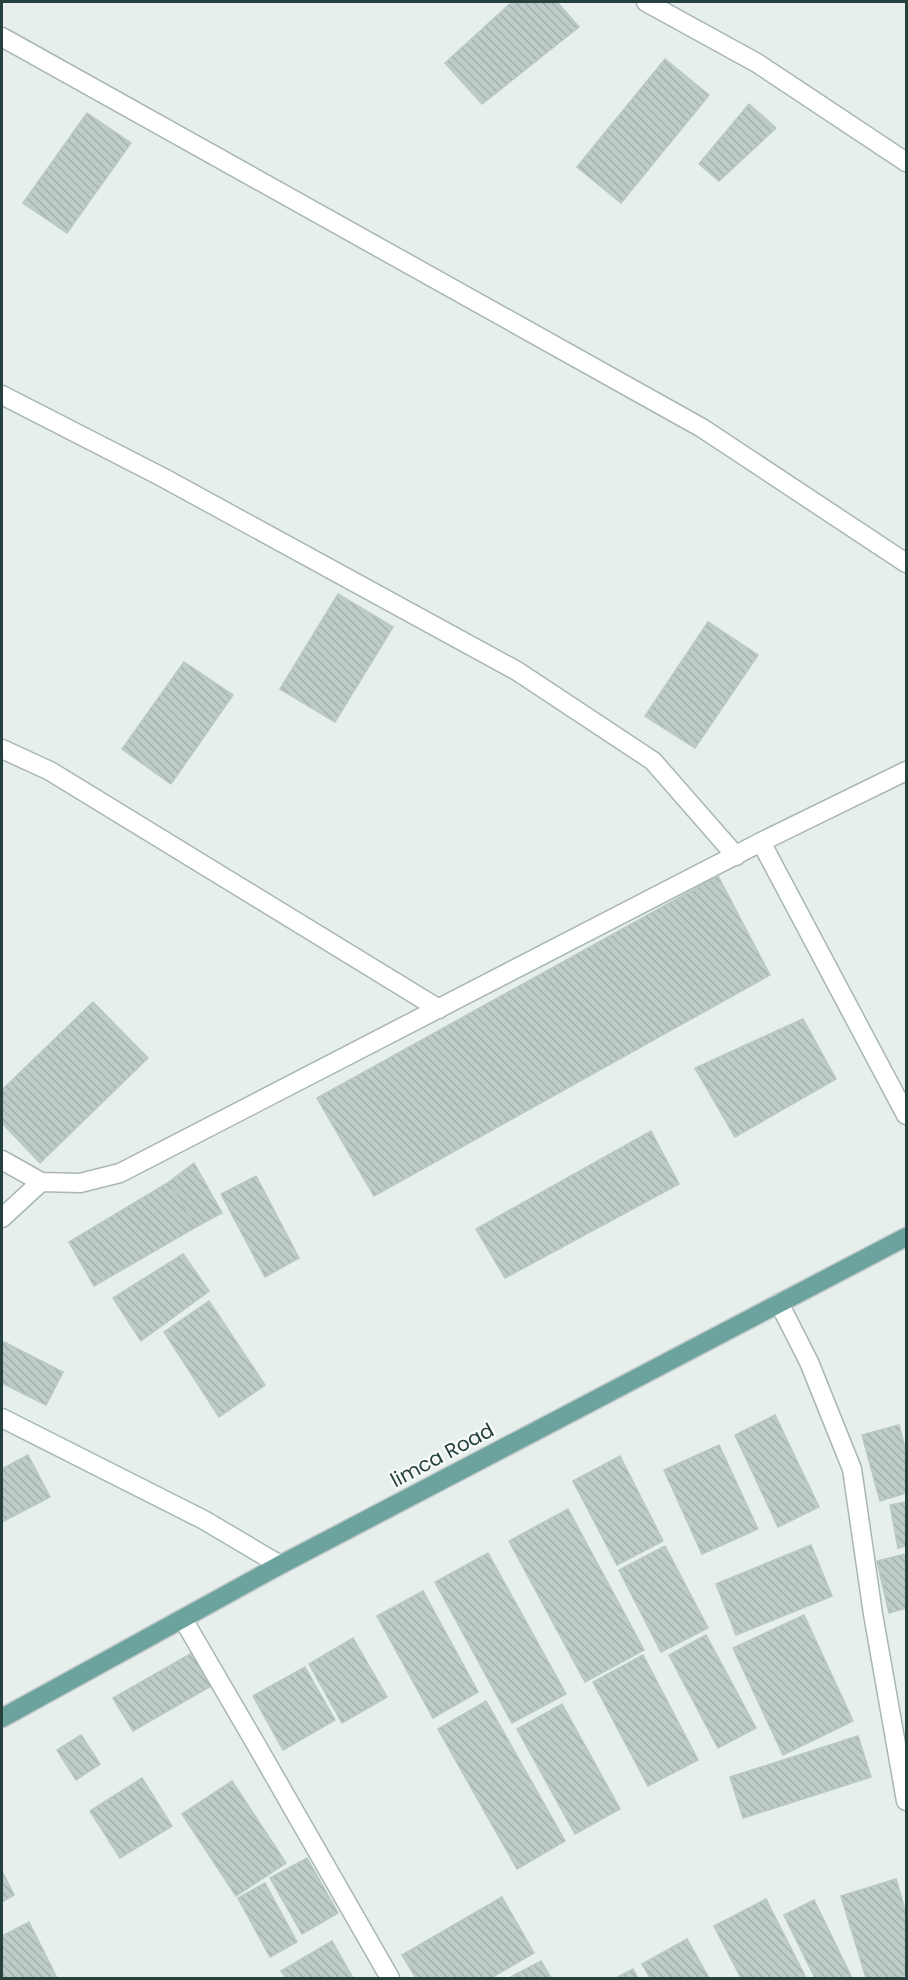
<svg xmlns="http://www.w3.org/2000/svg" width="908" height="1980" font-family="Poppins,sans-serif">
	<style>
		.building { fill: url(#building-back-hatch); stroke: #b9c8c4; stroke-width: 1.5 }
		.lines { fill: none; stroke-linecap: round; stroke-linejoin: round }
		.street-casing { stroke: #a8b7b4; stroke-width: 21 }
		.secondary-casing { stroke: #a5bab6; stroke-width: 21 }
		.primary-casing { stroke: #c2cac9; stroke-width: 21 }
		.street { stroke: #fff; stroke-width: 18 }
		.secondary { stroke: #fff; stroke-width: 18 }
		.primary { stroke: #6ca39e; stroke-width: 18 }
		.labels { text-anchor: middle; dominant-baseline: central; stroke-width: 4.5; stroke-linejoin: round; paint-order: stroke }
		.street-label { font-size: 20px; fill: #25413e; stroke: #f7fbfa }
	</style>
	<defs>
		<pattern id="building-back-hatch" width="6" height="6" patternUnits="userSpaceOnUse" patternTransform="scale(1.5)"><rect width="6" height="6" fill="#beccc9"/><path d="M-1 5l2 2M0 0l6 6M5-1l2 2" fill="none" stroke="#a3b0ae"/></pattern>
	</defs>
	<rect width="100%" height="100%" fill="#e6efec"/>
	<path class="building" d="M512,2H557L579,27L482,104L445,63Z
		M665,59L709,95L621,203L577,167Z
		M749,104L776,128L719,181L699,164Z
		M87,113L131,143L67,233L23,203Z
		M338,594L393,627L335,722L280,689Z
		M708,622L758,655L695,748L645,716Z
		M184,662L233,695L171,784L122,749Z
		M718,876L770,975L374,1196L317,1098Z
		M93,1002L148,1058L40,1163L2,1123V1090Z
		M803,1019L836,1079L735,1137L695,1068Z
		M651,1131L679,1184L505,1278L476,1229Z
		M194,1163L222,1213L196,1227L169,1182Z
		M256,1176L299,1258L265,1277L221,1194Z
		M169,1182L196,1227L94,1286L69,1242Z
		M183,1254L209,1291L141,1341L113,1298Z
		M209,1301L265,1385L219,1417L164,1332Z
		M2,1341L63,1372L46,1405L2,1383Z
		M775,1415L819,1507L778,1527L735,1435Z
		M899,1425L906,1451V1493L880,1501L862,1435Z
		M719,1445L758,1529L702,1554L664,1470Z
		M28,1455L50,1497L2,1522V1469Z
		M620,1456L663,1541L617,1565L573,1481Z
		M906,1502V1546L898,1548L890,1505Z
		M568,1509L644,1650L585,1682L509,1541Z
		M811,1545L832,1596L736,1635L716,1584Z
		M665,1546L708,1628L661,1652L619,1570Z
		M488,1553L566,1694L512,1723L435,1582Z
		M906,1554V1608L889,1613L877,1561Z
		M423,1591L478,1692L433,1718L377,1616Z
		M804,1615L853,1721L783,1755L733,1648Z
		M706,1635L756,1728L718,1748L669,1655Z
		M353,1638L387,1697L342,1723L309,1664Z
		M199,1649L218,1682L133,1731L113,1698Z
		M643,1655L698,1760L648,1786L593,1682Z
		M305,1667L335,1720L283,1750L253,1696Z
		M486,1701L565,1841L517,1869L438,1729Z
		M562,1704L620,1809L575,1834L517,1729Z
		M81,1735L100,1764L76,1780L57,1750Z
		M858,1736L871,1777L743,1818L730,1777Z
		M142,1778L172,1826L120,1858L90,1811Z
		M232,1781L286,1863L236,1896L182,1814Z
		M307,1858L338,1913L302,1934L270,1878Z
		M2,1871L14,1895L2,1902Z
		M896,1879L906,1913V1975L896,1978H866L841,1896Z
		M265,1883L297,1942L270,1957L238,1898Z
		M502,1897L534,1953L491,1978H416L402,1955Z
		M766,1899L806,1978H741L714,1926Z
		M814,1900L852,1978H815L784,1915Z
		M29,1922L57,1978H2V1936Z
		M687,1939L709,1978H650L642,1964Z
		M332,1941L353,1978H286L281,1971Z
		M541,1961L551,1978H509Z
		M633,1969L638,1978H616Z"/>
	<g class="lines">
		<g class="street-casing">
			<path id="street" d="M646,2L757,63L906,162
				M2,37L702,428L906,563
				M2,395L162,477L517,671L653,761L736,856
				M2,749L50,771L439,1009
				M761,842L906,1115
				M2,1160L41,1182L80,1183L120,1173L761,842L906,771
				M2,1218L41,1182
				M779,1303L809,1362L852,1469L873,1614L906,1801
				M183,1619L257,1746L390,1978"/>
		</g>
		<g class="secondary-casing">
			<path id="secondary" d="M2,1418L204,1520L280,1565"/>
		</g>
		<g class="primary-casing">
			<path id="primary" d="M2,1718L280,1565L906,1237"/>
		</g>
		<use href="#street" class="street"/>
		<use href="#secondary" class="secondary"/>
		<use href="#primary" class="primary"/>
	</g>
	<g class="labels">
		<g class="street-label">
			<text transform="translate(442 1455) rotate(-28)">limca Road</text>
		</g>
	</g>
	<rect width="908" height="1980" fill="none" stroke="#25413e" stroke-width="6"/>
</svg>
